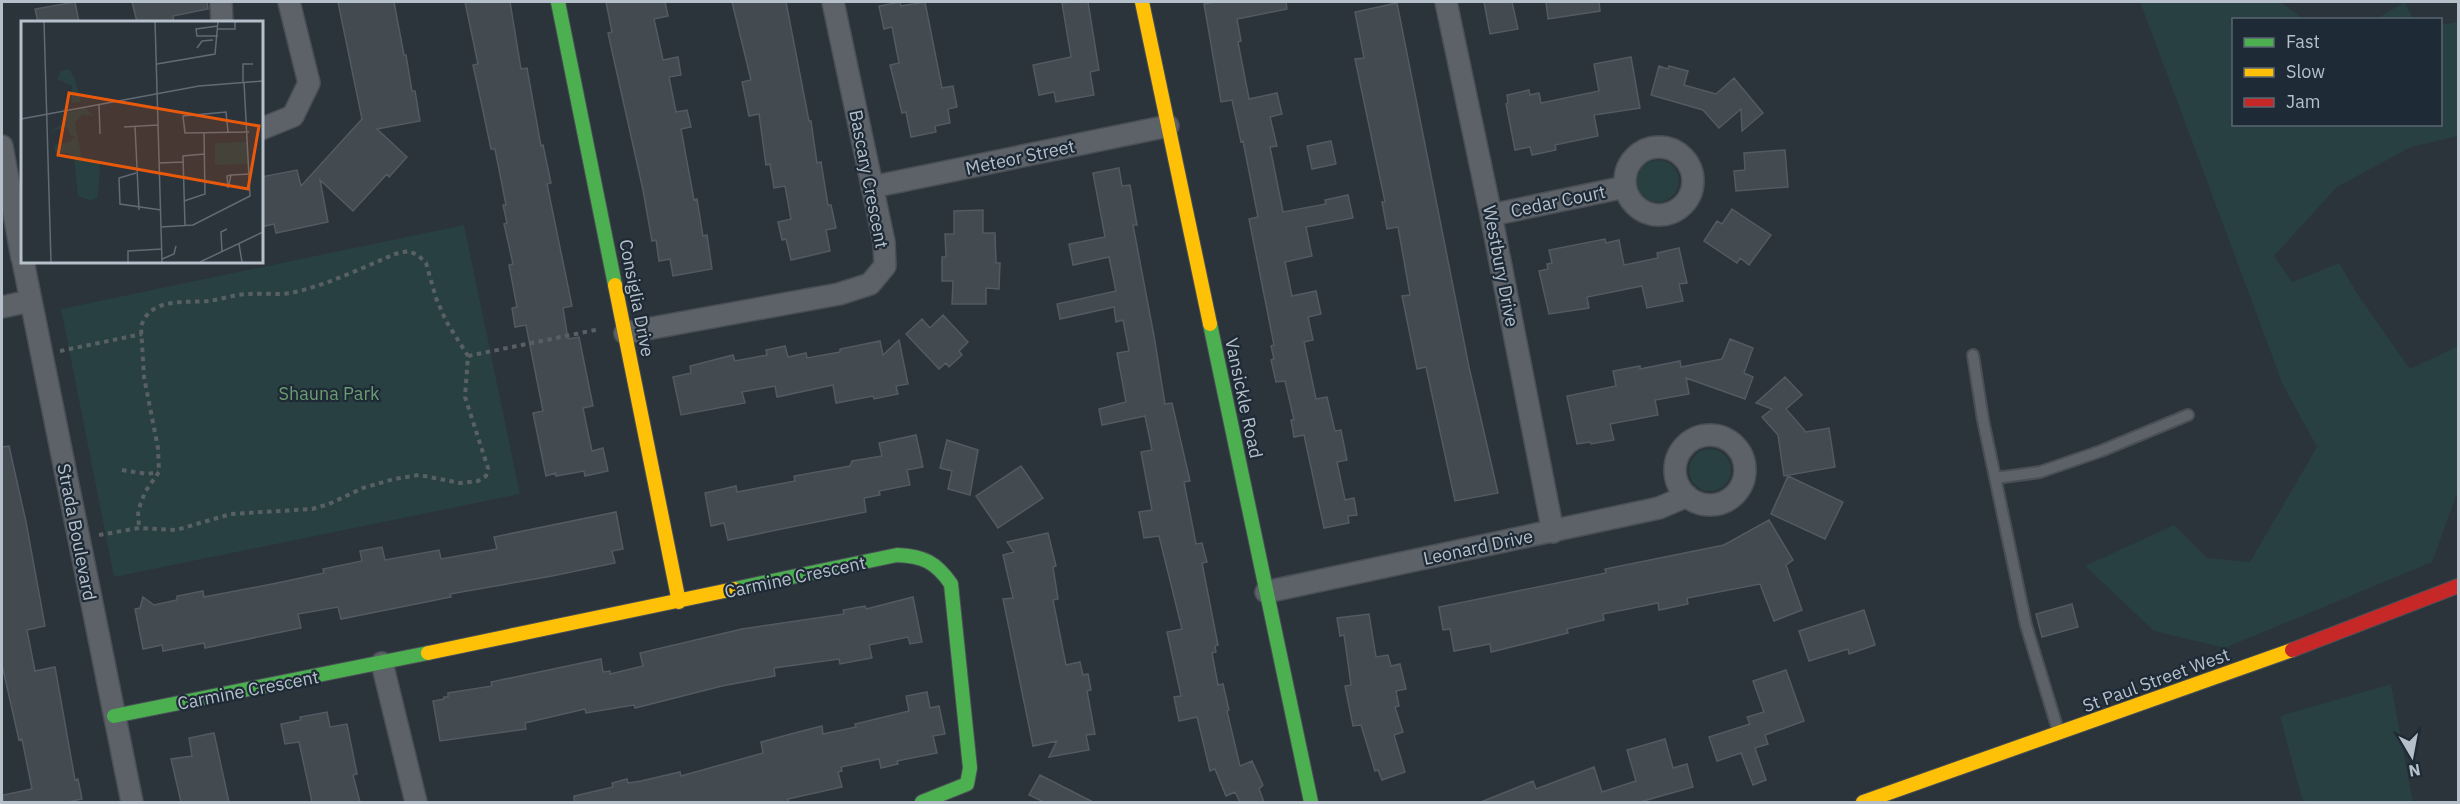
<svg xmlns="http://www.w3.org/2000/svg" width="2460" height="804" font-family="'IBM Plex Sans',sans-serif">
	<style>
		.green { fill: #284041 }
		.building { fill: #434a50; stroke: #535a62; stroke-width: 1.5 }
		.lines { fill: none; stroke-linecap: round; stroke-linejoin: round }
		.lane-casing { stroke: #494f55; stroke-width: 14 }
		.street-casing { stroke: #494f55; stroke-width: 24 }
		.fast-casing { stroke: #494f55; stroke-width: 16 }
		.slow-casing { stroke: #494f55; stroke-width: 16 }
		.jam-casing { stroke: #494f55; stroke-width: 16 }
		.path { stroke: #596065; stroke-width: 4; stroke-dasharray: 4.5 4.5; stroke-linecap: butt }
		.lane { stroke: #5c6268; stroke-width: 10 }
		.street { stroke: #5c6268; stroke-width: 21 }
		.fast { stroke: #4caf50; stroke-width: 14 }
		.slow { stroke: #ffc107; stroke-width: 14 }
		.jam { stroke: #c62828; stroke-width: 14 }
		.labels { text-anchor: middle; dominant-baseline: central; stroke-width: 4.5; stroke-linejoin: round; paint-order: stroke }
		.street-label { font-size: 18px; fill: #b5c0cb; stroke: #1e2a36 }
		.park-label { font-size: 18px; fill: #6c9d72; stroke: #1e2a36 }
		.inset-road { fill: none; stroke: #626b75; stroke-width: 1.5 }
		.view { fill: #e8590c; fill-opacity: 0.15; stroke: #e8590c; stroke-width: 3 }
		.inset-edge { fill: none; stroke: #b5c0cb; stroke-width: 3 }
	</style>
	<rect width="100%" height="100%" fill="#2b333b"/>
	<path class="green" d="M2140,2H2281L2303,19L2234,20V124H2440L2441,25L2458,22V136L2411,147L2337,187L2274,256L2292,282L2339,263L2358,295L2410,369L2458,346V491L2432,562L2225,648L2154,631L2085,566L2174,525L2207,558L2250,562L2317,447L2283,385Z
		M2405,2L2413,19H2376Z
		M1637 181a21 21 0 1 1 42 0a21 21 0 1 1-42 0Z
		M464,225L520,494L114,577L61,309Z
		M1689 470a21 21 0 1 1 42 0a21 21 0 1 1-42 0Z
		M2391,684L2413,802H2307L2302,799L2280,716Z"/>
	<path class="building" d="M75,2L79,22H38L35,9Z
		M132,2H207L208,9L173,16L174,22H137Z
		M338,2H394L404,55H406L412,91H415L420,121L377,129L407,157L389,177L387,174L353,211L320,180L328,222L276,233L274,224L261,227V177L297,170L301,186L362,119Z
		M465,2H510L521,69L527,68L541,146L543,145L551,183L547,184L572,306L563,308L568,339L579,337L593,406L583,408L587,428L592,451L603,448L608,471L585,476L584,471L556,476V473L546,476L533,413L543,411L526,325L515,327L512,308L517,307L509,265L513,264L504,224L507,223L503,205H506L495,149H491L480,97L473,65L478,64Z
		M606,2H665L668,16L654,19L663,60L678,57L681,75L669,77L676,112L687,110L691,127L681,129L694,200L697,199L703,236L707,235L712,269L673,276L670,259L659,261L656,240L652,241L643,190L608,33L612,32Z
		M732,2H786L809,121H811L817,163L821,162L828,205H831L836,228L826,230L830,251L791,260L786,239L782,240L778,222L791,219L785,186L774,188L770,164L766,165L759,114L749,116L742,82L751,80Z
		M900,2L901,6L925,2L942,88L953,86L957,107L948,109L950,123L935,126L936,132L911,137L906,112L902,113L890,65L899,63L892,27L884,29L879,6Z
		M1072,2H1088L1099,70L1090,72L1094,95L1056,102L1054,92L1039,95L1033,65L1071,57L1062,3Z
		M1217,2H1286L1287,9L1237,19L1241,41L1238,42L1249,99L1277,93L1282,114L1270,117L1277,146L1270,147L1283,212L1326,204L1325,200L1348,195L1353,218L1306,227L1312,256L1285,262L1292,296L1316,291L1321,314L1308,317L1313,340L1304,342L1316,399L1327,397L1335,431L1341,430L1347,460L1337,462L1345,500L1354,498L1357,515L1348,516L1349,523L1324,528L1304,435L1294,437L1291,420H1294L1285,381L1276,382L1271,360L1274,359L1271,346L1274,345L1249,219L1258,217L1243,141L1241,142L1232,100L1221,102L1204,4Z
		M1484,2H1512L1518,29L1490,34Z
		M1546,2H1599L1600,11L1548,19Z
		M1397,3L1469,367L1498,493L1455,501L1426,367L1417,369L1402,296L1410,295L1398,227L1387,229L1382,202H1385L1355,59L1364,58L1355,12Z
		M1631,57L1640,108L1594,115L1598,136L1555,145L1556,150L1532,155L1530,147L1515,150L1506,104L1508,103L1507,95L1529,90L1530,95L1539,93L1541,103L1599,91L1594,64Z
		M1659,66L1668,69L1669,66L1688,71L1684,85L1716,94L1734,78L1763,113L1742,131L1741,109L1719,128L1703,110L1651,95Z
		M1331,141L1336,164L1312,169L1307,146Z
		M1785,150L1788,187L1736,191L1734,171L1745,170L1744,153Z
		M1119,168L1122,186L1130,185L1137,225H1133L1154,336L1165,404L1172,403L1190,481L1184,482L1196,544L1202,543L1207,562L1202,563L1218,645L1215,646L1216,652L1212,653L1218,685L1223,684L1229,710L1227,711L1240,766L1252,761L1263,785L1259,789L1264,802H1240L1235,792L1226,796L1215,769L1210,771L1197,717L1179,721L1174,697L1181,696L1167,632L1182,629L1159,536L1144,538L1139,512L1152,510L1141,452L1152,450L1145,416L1102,425L1099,409L1126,402L1117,353L1129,351L1123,320L1116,322L1114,307L1060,319L1057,304L1116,291L1109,257L1073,265L1069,244L1105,237L1093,173Z
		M1732,209L1771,235L1749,265L1740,258L1737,263L1704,241L1717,221L1722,224Z
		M983,210V233H995L996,263H1000L999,289L986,288V304H952L953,281H942V257H946L945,234H954V211Z
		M1605,239L1606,243L1619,240L1624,265L1658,258L1657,253L1679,248L1687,283L1679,284L1683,301L1647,308L1642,286L1587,297L1589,308L1549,314L1539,271L1548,269L1547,264L1552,263L1549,250Z
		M943,315L968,342L959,351L962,355L949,367L946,363L939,369L906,334L922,319L930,328Z
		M1730,339L1753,348L1744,373L1753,377L1745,399L1686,378L1689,394L1655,400L1658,415L1610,424L1614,440L1591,444L1590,442L1577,444L1567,396L1616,386L1613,371L1640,366V369L1680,361L1681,367L1722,359Z
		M899,340L908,384L896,386L898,394L874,399L873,396L836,403L833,385L777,397L775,386L742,392L745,403L681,415L673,377L691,373L690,366L733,355L735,361L767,355L766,350L785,346L788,357L806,353L807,358L840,352V349L880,341L883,355Z
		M1785,377L1802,395L1786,409L1806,432L1829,428L1835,467L1784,476L1778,435L1762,417L1772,409L1756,403Z
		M916,435L923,467L907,470L910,485L879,491L880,495L864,498L866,512L728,540L724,523L711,526L705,493L736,486L737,492L795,481L794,476L850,466L852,461L882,456L879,443Z
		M947,440L978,450L970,495L948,489L952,471L940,468Z
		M9,446L26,522L45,626L27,630L35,671L55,667L75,780L78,779L82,799L68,802H3V795L32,789L22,739L19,740L2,665V447Z
		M1021,466L1043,498L998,528L976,496Z
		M1788,476L1843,502L1825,539L1771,514Z
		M616,512L623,549L612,551L615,563L552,576L450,594L451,597L341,619L338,607L298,614L301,628L205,648L204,643L163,651L162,645L143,649L135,609L140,608L143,597L154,605L177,600V596L203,591L204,597L277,583L324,573L323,569L362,561L360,551L382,547L385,560L439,550L441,559L497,549L494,537Z
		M1769,520L1793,560L1786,565L1802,610L1774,621L1760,584L1687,598L1688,604L1659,610L1658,603L1603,614L1604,620L1567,629L1568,633L1491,652L1490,644L1454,651L1450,629L1443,630L1439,607L1606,573L1605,569L1724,545Z
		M1048,533L1056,566L1053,567L1058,599L1053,600L1066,665L1080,662L1083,675L1088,674L1091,690L1087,691L1095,734L1086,735L1089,750L1049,757L1057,741L1033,746L1003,599L1013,598L1003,555L1014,552L1007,542Z
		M913,597L922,642L910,644L908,637L869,645L872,658L840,664L839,659L774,668L775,676L722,686L635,708L634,705L586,713L585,709L525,723L526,729L440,741L433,701L444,699V697H448V693L492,686L491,682L601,659L603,672L610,671V674L643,666L640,653L742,629L844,614L843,610L865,606L866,609Z
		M2072,604L2078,627L2042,637L2036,614Z
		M1864,610L1875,645L1849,654L1848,649L1809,661L1799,631Z
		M1369,614L1376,657L1388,655L1391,666L1400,664L1406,689L1396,691L1399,706L1395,707L1403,732L1394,735L1405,772L1382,780L1378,770L1375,771L1361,725L1353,726L1345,686L1351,685L1344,635L1340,636L1337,618Z
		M1786,670L1804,721L1765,735L1768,744L1755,748L1766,780L1753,785L1741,753L1717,761L1709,737L1750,724L1747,717L1764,712L1753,681Z
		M927,692L930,708L939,706L945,734L933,736L937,753L897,761L898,764L881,768L879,759L841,767L842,771L838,772L842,787L788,799L789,802H574V796L613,787L612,783L627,779L628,783L641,781L680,772L681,776L763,753L761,742L802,731L822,726L823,734L856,727L855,724L909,711L906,696Z
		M327,712L330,727L347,724L357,774L353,775L360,802H312L299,742L285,744L281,724L301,720L300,717Z
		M214,733L229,802H181L171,759L192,756L189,738Z
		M1665,739L1673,768L1687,764L1693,787L1640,802H1481L1533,781L1536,789L1594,767L1602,792L1636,781L1627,750Z
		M1040,775L1093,802H1044L1029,795Z"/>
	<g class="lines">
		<g class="lane-casing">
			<path id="lane" d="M1973,355L1983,420L2026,625L2058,730
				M1996,478L2040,472L2101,451L2188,415"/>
		</g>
		<g class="street-casing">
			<path id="street" d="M221,2L222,22
				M1446,2L1491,215L1553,532
				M261,129L293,116L309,83L289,2
				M2,146L22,258
				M1625 181a34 34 0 1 1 68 0a34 34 0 1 1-68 0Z
				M872,187L1168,126
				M1491,215L1625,187
				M23,261L132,802
				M2,307L30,301
				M625,333L839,294L870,284L885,266L884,242L833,2
				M1675 470a35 35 0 1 1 70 0a35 35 0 1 1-70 0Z
				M1266,592L1659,508L1687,496
				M382,663L416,802"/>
		</g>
		<g class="fast-casing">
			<path id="fast" d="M558,2L615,285
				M1210,324L1311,802
				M734,589L897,555C923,556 936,562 951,584L970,768L967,784L922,802
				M114,716L428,653"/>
		</g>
		<g class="slow-casing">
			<path id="slow" d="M1142,2L1210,324
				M615,285L679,602
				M428,653L734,589
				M1863,802L2292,650"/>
		</g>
		<g class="jam-casing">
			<path id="jam" d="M2292,650L2458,586"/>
		</g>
		<path class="path" d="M60,351L142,334
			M468,356L600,329
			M122,470L147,474L158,472
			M99,535L139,528L176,530L231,514L312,509L329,504L363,488L394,479L419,475L460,483L478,481L486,476L488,468L465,397L468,356L446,321L436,298L426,263L418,255L408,251L395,254C362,268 327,285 291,293C278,295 263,293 250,294C236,294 222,299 209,301C185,303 149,297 141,327L144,377L158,448L159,472L145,492L138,511L139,528"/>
		<use href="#lane" class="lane"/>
		<use href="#street" class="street"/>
		<use href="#fast" class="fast"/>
		<use href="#slow" class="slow"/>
		<use href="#jam" class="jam"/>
	</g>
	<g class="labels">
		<g class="street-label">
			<text transform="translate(1020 157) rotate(-12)">Meteor Street</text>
			<text transform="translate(869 179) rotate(79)">Bascary Crescent</text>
			<text transform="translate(1558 201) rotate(-12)">Cedar Court</text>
			<text transform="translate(1501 266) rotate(79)">Westbury Drive</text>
			<text transform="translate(637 298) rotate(79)">Consiglia Drive</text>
			<text transform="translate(1244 398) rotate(78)">Vansickle Road</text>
			<text transform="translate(77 532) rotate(79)">Strada Boulevard</text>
			<text transform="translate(1478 547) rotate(-12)">Leonard Drive</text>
			<text transform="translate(795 577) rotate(-12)">Carmine Crescent</text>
			<text transform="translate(2156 680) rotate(-20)">St Paul Street West</text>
			<text transform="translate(248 690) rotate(-11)">Carmine Crescent</text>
		</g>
		<g class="park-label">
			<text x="329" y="393">Shauna Park</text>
		</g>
	</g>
	<g transform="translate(21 21)">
		<rect width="242" height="242" fill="#2b333b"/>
		<path d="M48,48L54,58L60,81L51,82V65L36,58L40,50ZM64,87L73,95L61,93L54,102L61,138L79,143L77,176L70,180L57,175L53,139L47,132H34L33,124L49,121L54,115H50L45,106L29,111L42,102L47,91ZM226,121L227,143L194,144V122Z" fill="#284041"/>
		<path class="inset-road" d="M23,0L30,241M134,0L141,241M197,5L175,8L176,15H197M197,8H214V0M176,27L181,20L192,19M136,43L194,33L197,0M222,61V43H232M78,83L79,113M0,98L178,65L242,60M114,105L118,189M103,106L137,104M207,111L205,91L162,95L164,112L228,111M138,142L162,141M115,152L98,157L99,183L140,189M210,154L207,167L206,155L210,154L229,153M163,180L184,173L183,112M164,205L162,135L183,133M140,206L172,204L229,175L223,61M218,223L221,241M201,231L200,211L206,208M141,238L153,233L155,225M107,241V230L141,228M179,241L242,211"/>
		<path class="view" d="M48,72L238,105L227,168L37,134Z"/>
		<rect width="242" height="242" class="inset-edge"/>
	</g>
	<rect width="2460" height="804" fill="none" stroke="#b5c0cb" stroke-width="6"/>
	<rect x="2232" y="18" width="210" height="108" fill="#1e2a36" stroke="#5a6672" stroke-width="1.5"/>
	<rect x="2244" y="38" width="30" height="9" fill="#4caf50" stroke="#5a6672" stroke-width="1.5"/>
	<text x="2286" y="48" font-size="18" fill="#b5c0cb">Fast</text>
	<rect x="2244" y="68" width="30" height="9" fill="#ffc107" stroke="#5a6672" stroke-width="1.5"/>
	<text x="2286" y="78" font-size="18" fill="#b5c0cb">Slow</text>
	<rect x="2244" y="98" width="30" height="9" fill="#c62828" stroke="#5a6672" stroke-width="1.5"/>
	<text x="2286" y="108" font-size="18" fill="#b5c0cb">Jam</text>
	<g transform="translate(2412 756) rotate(170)" stroke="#1e2a36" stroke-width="4.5" paint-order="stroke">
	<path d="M0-4.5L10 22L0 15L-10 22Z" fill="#b5c0cb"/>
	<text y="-9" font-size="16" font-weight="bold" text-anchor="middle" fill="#b5c0cb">N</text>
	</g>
</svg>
